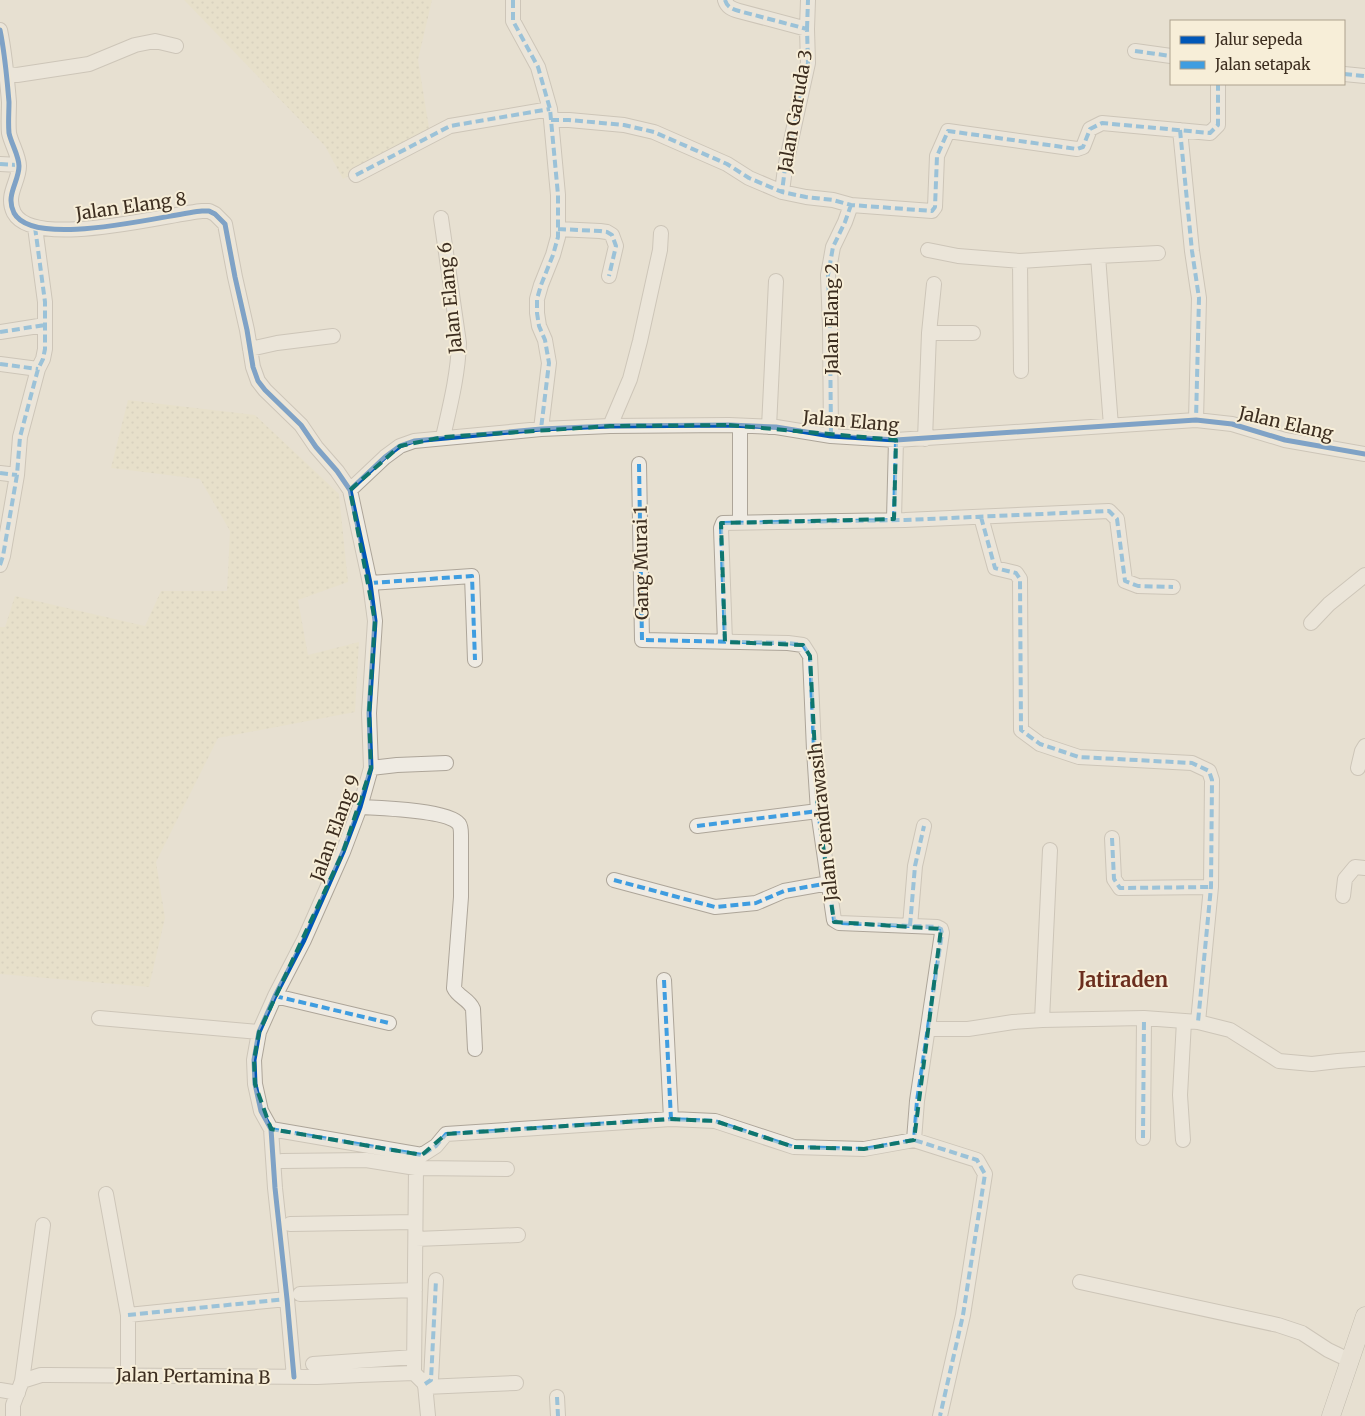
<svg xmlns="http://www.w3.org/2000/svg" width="1365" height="1416" font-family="Merriweather,serif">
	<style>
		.farmland { fill: url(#farmland-dots) }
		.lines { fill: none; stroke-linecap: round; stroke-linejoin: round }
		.minor-casing { stroke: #ada599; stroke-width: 16 }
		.major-casing { stroke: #928b80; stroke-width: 19 }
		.minor { stroke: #efebe3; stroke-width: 14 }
		.major { stroke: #e6e1d4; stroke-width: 18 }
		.quiet { stroke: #3f9de0; stroke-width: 4; stroke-dasharray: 8 4; stroke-linecap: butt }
		.cycleway-casing { stroke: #f7eed8; stroke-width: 8 }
		.cycleway { stroke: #0057b8; stroke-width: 5 }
		.marked { fill: none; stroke: #0f766e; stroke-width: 4; stroke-dasharray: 10 6; stroke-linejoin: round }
		.labels { text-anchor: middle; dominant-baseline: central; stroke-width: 4; stroke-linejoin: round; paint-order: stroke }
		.street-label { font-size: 18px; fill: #3d2e20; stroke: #f7eed8 }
		.quarter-label { font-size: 20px; font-weight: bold; fill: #6b2e1e; stroke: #f7eed8 }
	</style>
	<defs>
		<pattern id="farmland-dots" width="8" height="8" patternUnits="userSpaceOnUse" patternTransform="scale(1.25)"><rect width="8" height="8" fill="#e6dfc2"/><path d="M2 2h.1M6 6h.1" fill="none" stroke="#c6c0a6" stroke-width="1.8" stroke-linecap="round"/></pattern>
	</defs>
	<rect width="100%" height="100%" fill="#e7e0d1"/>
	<path class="farmland" d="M184,0H432L418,60L430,134L343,179L325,146Z
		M128,400L255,415L339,494L348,582L298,600L308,655L359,642L355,712L218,738L156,862L165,918L149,987L0,974V627H5L15,596L145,626L161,591H227L230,531L200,479L111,468Z"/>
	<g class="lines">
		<g class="minor-casing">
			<path id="minor" d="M513,0V21L538,67L550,109L558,195V237L553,255L541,285L537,299V313L539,326L545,340L549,363L541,429
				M725,0C727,7 732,9 739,11L807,29L808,63L785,168L782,192
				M807,29L808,0
				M0,30C5,54 7,78 9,102C9,112 8,123 9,133C11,143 19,156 19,166C19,182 5,195 14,213C34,250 168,214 202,211H209L215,214L225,224L235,277L247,330L253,367L258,381L265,390L301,425L316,447L337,471L350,490L370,583L375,621L369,713L371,768L360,807L343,852L304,940L275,996L259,1032L254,1060L255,1084L261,1111L271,1129L275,1188L287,1299L294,1377
				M1135,51L1171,56
				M7,74L17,75L89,64L135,45L155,41L176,46
				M1344,74L1365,76
				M551,120H569L624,125L654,132L727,164L749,178L782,192L806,197L833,200L851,205L932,211L935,207L937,156L948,131L1077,149L1083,147L1090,129L1102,123L1210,133L1218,125V84
				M1180,130L1192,251L1199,298L1196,420
				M0,164L19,165
				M356,175L450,126L550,109
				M441,218L459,343C458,375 450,406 443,437
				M558,229L600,231L607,232L612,235L616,246L609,276
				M928,250L958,256L1020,261L1098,256L1111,426
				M1098,256L1158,253
				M1020,261L1021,371
				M0,332L45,325
				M929,333H973
				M250,349L277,343L333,336
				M0,364L38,369
				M610,426L630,379L640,341L660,250L661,233
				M740,426V523
				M769,427L776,281
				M831,436L830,328L828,275L833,247L845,222L851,205
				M925,439L929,333L934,284
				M639,464L642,640L788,643L803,645L810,656L814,750L818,811L834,920L839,923L937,927L941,929L942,933L917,1101L914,1140
				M0,473L17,475
				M350,490L385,457L400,446L414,441L541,429L610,426L729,425L776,427L831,436L896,440L1196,420L1232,424L1285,440L1365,454
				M981,517L995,568L1016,573L1020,579L1021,730L1040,744L1079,757L1192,763L1209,771L1212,780L1211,887L1198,1022
				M894,519L896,440
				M0,565L3,556L17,475L20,437L38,369L43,359L45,349V302L35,227
				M370,583L472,576L475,660
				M1311,623L1329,604L1365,575
				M725,642L721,528L723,523L905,520L1109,511L1117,519L1125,581L1138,586L1173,587
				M371,768L397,765L446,763
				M1358,768L1362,751L1365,746
				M360,807C379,808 448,810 459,824C461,827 461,832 461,835V897L454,988C458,997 469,999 473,1009L475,1049
				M697,826L818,811
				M1112,838L1114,879L1120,888L1211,887
				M614,880L715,907L756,903L784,891L829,883
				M1343,896L1345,879L1355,867L1365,868
				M910,926L915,866L924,826
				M664,980L671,1119
				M275,996L389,1023
				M99,1018L259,1032
				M1042,1020L1050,850
				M928,1029H968L1013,1022L1042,1020L1144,1018L1198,1022L1230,1030L1279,1061L1312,1064L1338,1061L1365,1059
				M271,1129L422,1155L436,1146L446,1134L671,1119L715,1121L794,1147L864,1149L914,1140L977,1160L985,1174L963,1315L940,1416
				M1143,1138L1144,1018
				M1183,1140L1180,1095L1184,1021
				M282,1161L366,1160L416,1168L507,1169
				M106,1194L128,1315V1376
				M290,1224L415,1222
				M416,1239L518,1235
				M1080,1282L1278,1325L1302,1333L1328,1350L1351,1361
				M300,1294L415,1290
				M128,1315L287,1299
				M313,1364L414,1357
				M414,1373L416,1168
				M22,1381L41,1375H47L317,1377L360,1375L414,1373L425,1384L428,1416
				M425,1384L431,1380L436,1280
				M425,1387L516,1383
				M0,1390L18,1393
				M557,1397L558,1416
				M13,1416V1405L22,1381L43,1225"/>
		</g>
		<g class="major-casing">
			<path id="major" d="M1331,1416L1365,1316"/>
		</g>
		<use href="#minor" class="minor"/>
		<use href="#major" class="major"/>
		<path class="quiet" d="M513,0V21L538,67L550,109L558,195V237L553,255L541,285L537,299V313L539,326L545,340L549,363L541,429
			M725,0C727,7 732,9 739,11L807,29L808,63L785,168L782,192
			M807,29L808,0
			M1135,51L1171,56
			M1344,74L1365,76
			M551,120H569L624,125L654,132L727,164L749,178L782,192L806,197L833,200L851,205L932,211L935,207L937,156L948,131L1077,149L1083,147L1090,129L1102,123L1210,133L1218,125V84
			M1180,130L1192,251L1199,298L1196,420
			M0,164L19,165
			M356,175L450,126L550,109
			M558,229L600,231L607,232L612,235L616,246L609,276
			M0,332L45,325
			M0,364L38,369
			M831,436L830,328L828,275L833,247L845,222L851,205
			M639,464L642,640L788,643L803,645L810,656L814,750L818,811L834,920L839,923L937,927L941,929L942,933L917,1101L914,1140
			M0,473L17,475
			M981,517L995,568L1016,573L1020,579L1021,730L1040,744L1079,757L1192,763L1209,771L1212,780L1211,887L1198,1022
			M894,519L896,440
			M0,565L3,556L17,475L20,437L38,369L43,359L45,349V302L35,227
			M370,583L472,576L475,660
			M725,642L721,528L723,523L905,520L1109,511L1117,519L1125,581L1138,586L1173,587
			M697,826L818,811
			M1112,838L1114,879L1120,888L1211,887
			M614,880L715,907L756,903L784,891L829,883
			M910,926L915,866L924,826
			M664,980L671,1119
			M275,996L389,1023
			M271,1129L422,1155L436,1146L446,1134L671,1119L715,1121L794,1147L864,1149L914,1140L977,1160L985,1174L963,1315L940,1416
			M1143,1138L1144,1018
			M128,1315L287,1299
			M425,1384L431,1380L436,1280
			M557,1397L558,1416"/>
		<g class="cycleway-casing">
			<path id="cycleway" d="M0,30C5,54 7,78 9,102C9,112 8,123 9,133C11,143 19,156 19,166C19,182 5,195 14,213C34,250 168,214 202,211H209L215,214L225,224L235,277L247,330L253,367L258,381L265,390L301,425L316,447L337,471L350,490L370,583L375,621L369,713L371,768L360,807L343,852L304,940L275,996L259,1032L254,1060L255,1084L261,1111L271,1129L275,1188L287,1299L294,1377
				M350,490L385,457L400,446L414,441L541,429L610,426L729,425L776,427L831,436L896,440L1196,420L1232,424L1285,440L1365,454"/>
		</g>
		<use href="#cycleway" class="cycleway"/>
	</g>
	<path d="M0 0H1365V1416H0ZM729,425L896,440L894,519L721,523L725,642L803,645L810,656L818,811L834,922L941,929L914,1140L864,1149L794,1147L715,1121L671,1119L446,1134L422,1155L271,1129L255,1084L254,1060L259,1032L343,852L371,768L369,713L375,621L350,490L400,446L443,437L610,426Z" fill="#e7e0d1" fill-opacity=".55" fill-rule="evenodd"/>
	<path class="marked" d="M729,425L896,440L894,519L721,523L725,642L803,645L810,656L818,811L834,922L941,929L914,1140L864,1149L794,1147L715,1121L671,1119L446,1134L422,1155L271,1129L255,1084L254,1060L259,1032L343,852L371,768L369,713L375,621L350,490L400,446L443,437L610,426Z"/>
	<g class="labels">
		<g class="street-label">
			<text transform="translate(795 111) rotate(-80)">Jalan Garuda 3</text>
			<text transform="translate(131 206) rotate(-8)">Jalan Elang 8</text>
			<text transform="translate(450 298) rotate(-96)">Jalan Elang 6</text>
			<text transform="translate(831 319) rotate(-90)">Jalan Elang 2</text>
			<text transform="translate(851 421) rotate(5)">Jalan Elang</text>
			<text transform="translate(1286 423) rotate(13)">Jalan Elang</text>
			<text transform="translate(641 563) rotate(-91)">Gang Murai 1</text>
			<text transform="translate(823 822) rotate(-96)">Jalan Cendrawasih</text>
			<text transform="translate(335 828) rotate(-70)">Jalan Elang 9</text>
			<text transform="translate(193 1376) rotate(1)">Jalan Pertamina B</text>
		</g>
		<g class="quarter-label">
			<text x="1123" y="979">Jatiraden</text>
		</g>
	</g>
	<rect x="1170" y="20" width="175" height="65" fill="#f7eed8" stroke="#ada18e"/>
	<rect x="1180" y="36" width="25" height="8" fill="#0057b8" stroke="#ada18e"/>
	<text x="1215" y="45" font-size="15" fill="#3d2e20">Jalur sepeda</text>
	<rect x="1180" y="61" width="25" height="8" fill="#3f9de0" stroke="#ada18e"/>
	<text x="1215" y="70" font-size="15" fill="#3d2e20">Jalan setapak</text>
</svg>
